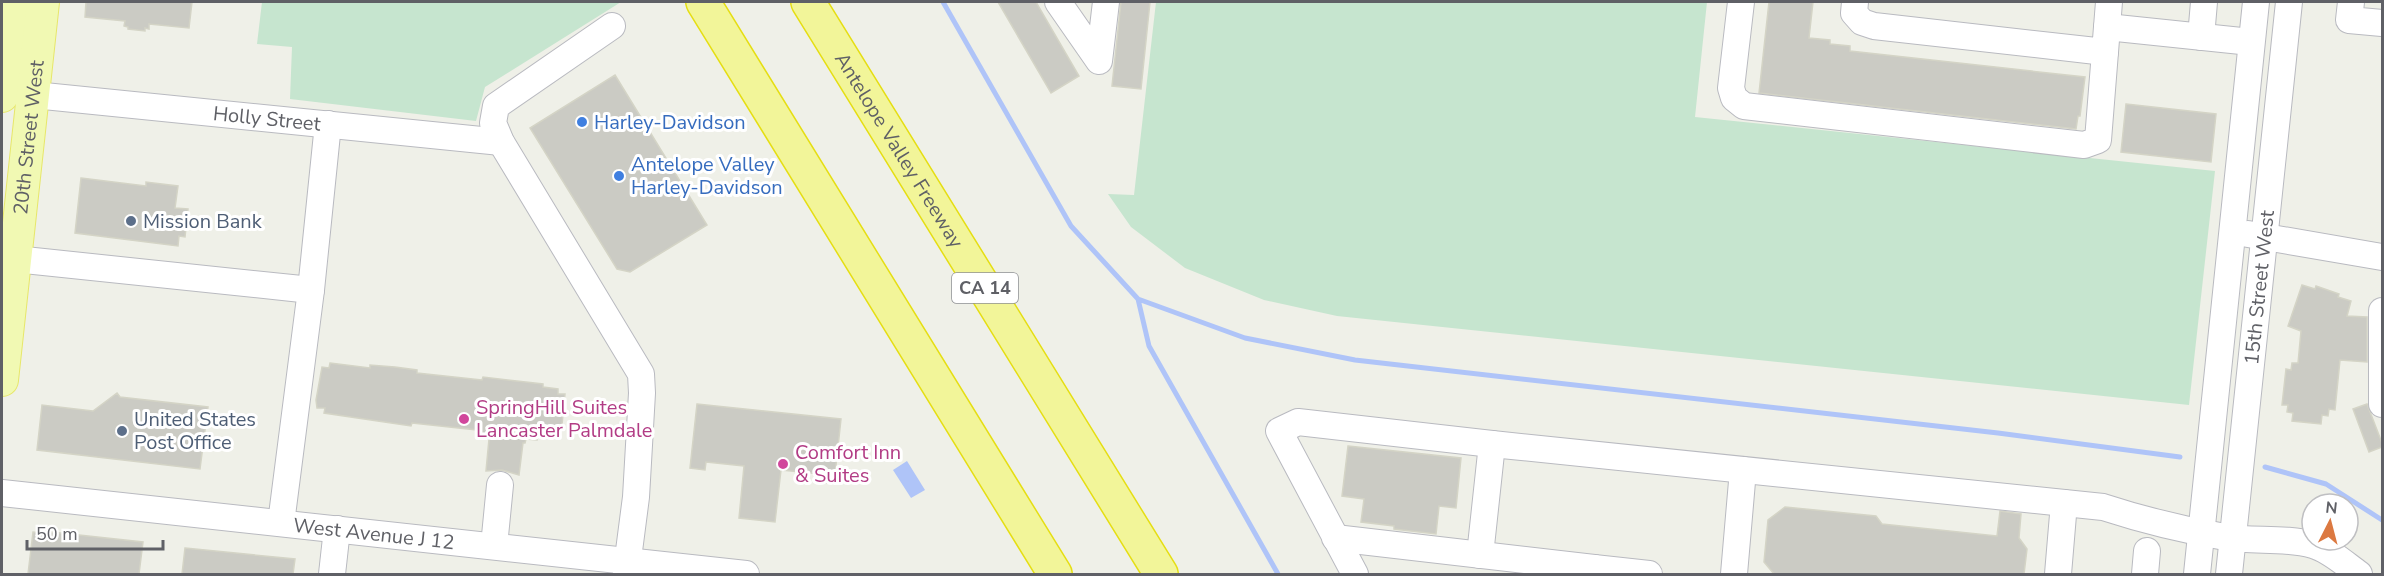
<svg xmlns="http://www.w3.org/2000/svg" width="2384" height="576" font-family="'Nunito Sans',sans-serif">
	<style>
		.green { fill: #c6e5cf }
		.water { fill: #afc4f8 }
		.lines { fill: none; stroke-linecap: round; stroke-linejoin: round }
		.stream { stroke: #afc4f8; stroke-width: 5 }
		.building { fill: #cbcbc4; stroke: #d4d4c6; stroke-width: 1.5 }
		.minor-casing { stroke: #b9bac0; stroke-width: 28 }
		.major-casing { stroke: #e7e769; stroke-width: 34 }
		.highway-casing { stroke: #e5de13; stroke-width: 36 }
		.minor { stroke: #fff; stroke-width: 26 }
		.major { stroke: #f1f9b3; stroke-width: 32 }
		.highway { stroke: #f2f599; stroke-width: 33 }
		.shop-dot { fill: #3f7fe0; stroke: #fff; stroke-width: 2 }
		.service-dot { fill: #5c6f8a; stroke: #fff; stroke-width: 2 }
		.hotel-dot { fill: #d1479c; stroke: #fff; stroke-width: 2 }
		.labels { text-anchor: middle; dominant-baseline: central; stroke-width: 6; stroke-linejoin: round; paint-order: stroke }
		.shield { fill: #fff; stroke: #8f9094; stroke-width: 1.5 }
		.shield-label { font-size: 18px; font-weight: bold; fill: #5f6066 }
		.street-label { font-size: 20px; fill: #5f6066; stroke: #fff }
		.shop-label { font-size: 20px; fill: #366cbe; stroke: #fff; text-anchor: start }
		.service-label { font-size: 20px; fill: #4e5e75; stroke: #fff; text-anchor: start }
		.hotel-label { font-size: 20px; fill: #b23c85; stroke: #fff; text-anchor: start }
	</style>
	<rect width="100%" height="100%" fill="#eff0e8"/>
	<path class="green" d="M262,2H621L485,87L476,121L290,99L292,47L257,44Z
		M1156,2H1707L1695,117L2215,171L2189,405L1337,316L1264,300L1185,268L1131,227L1108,194L1134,195Z"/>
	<path class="water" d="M907,461L925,490L911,498L893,470Z"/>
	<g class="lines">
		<path class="stream" d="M943,2L1071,226L1138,299L1245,338L1355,360L1998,433L2180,457
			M1138,299L1149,346L1278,574
			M2265,467L2326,484L2382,520"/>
	</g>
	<path class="building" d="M86,2H192L189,28L149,24V29L145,28V31L128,29V27L124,26L125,21L85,17Z
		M998,2H1036L1079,76L1051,93Z
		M1121,2H1150L1141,89L1112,86Z
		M1769,2H1813L1809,38L1830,40V44L1850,46V51L2085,77L2080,116H2078L2076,129L1759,93Z
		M615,75L707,225L630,272L617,269L530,128Z
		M2126,104L2216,114L2211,162L2121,152Z
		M81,178L146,186V182L178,186L175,208L188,209L185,237L179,236L178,246L75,233Z
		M2302,285L2315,289L2316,286L2339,294L2338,297L2351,301L2347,316L2367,317V362L2340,360L2335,410L2329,409L2328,416L2322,415L2321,424L2292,421L2293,413L2287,412L2288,405H2282L2286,369L2291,370L2292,363H2298L2301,331L2288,326Z
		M330,363L370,368V365L395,367L417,370V373L482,380L483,377L543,384V387L558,389V394H565L561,435L553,434V438L537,436V440L526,439L525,443H523L519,475L502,470L486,471L489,439H487L488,435L476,433L477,430L412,423L411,426L324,413L325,408H317L316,400L322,367L329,368Z
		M117,393L120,397L208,407L200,469L37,450L42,405L93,411Z
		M697,404L841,419L834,484L819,482L820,474L781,470L775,522L739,518L744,466L706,462L705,470L690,468Z
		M2367,404L2382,443V447L2369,452L2353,409Z
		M1348,446L1461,458L1456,508L1439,506L1436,534L1394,529V526L1361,522L1364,499L1342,496Z
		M1785,507L1876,516L1882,524L1997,536L2000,511L2021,514L2019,538L2027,549L2024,574H1774L1764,562L1768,520Z
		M42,531L143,542L139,574H28L33,532L42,533Z
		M185,548L295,559L293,574H182Z"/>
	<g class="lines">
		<g class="minor-casing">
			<g id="minor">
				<path d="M1058,2L1099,61L1106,2"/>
				<path d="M1741,2L1731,88L1734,98L1744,106L2084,145L2098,140L2105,52"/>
				<path d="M1855,2L1854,13L1862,22L1874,26L2105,52L2109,2"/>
				<path d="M2351,2L2349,20L2382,23"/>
				<path d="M612,26L496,106L493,123L501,142L641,374L642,393L636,497L626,574"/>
				<path d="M2107,27L2251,42"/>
				<path d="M2201,37L2204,2"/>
				<path id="s1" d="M34,95L501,142"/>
				<path d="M2248,234L2382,257"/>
				<path d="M15,259L311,290"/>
				<path d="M2382,311V404"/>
				<path id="s2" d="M2,493L746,574"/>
				<path d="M281,523L311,290L328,124"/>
				<path d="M1335,538L1594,568"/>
				<path d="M494,546L500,485"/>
				<path d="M1480,555L1492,444"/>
				<path d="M332,574L337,529"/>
				<path d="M1355,574L1279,431L1298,422L1492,444L2103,507C2143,520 2183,530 2225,537C2253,542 2285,537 2313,545C2330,550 2345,564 2359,574"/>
				<path d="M1593,574L1594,568L1649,574"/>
				<path d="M1734,574L1743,470"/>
				<path d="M2058,574L2064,503"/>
				<path d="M2145,574L2147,551"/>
				<path d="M2197,574L2256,2"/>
				<path id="s3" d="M2229,574L2289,2"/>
			</g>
		</g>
		<g class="major-casing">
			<g id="major">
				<path d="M2,96L12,2"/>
				<path id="s4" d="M2,380L43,2"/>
			</g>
		</g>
		<g class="highway-casing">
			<g id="highway">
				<path d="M703,2L1055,574"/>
				<path id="s5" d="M808,2L1161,574"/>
			</g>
		</g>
		<use href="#minor" class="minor"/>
		<use href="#major" class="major"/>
		<use href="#highway" class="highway"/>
	</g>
	<g class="shop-dot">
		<circle cx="582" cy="122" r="6"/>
		<circle cx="619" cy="176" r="6"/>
	</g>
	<g class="service-dot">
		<circle cx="131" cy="221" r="6"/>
		<circle cx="122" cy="431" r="6"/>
	</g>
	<g class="hotel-dot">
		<circle cx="464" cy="419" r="6"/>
		<circle cx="783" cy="464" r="6"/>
	</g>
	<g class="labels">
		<rect class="shield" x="952" y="273" width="66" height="30" rx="4.5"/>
		<g class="shield-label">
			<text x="985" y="288">CA 14</text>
		</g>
		<g class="street-label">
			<text stroke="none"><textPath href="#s1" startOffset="234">Holly Street</textPath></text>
			<text stroke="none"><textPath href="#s4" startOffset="244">20th Street West</textPath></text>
			<text stroke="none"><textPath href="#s5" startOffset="174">Antelope Valley Freeway</textPath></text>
			<text stroke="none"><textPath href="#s3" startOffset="288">15th Street West</textPath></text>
			<text stroke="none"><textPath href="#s2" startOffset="374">West Avenue J 12</textPath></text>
		</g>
		<g class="shop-label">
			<text x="594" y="122">Harley-Davidson</text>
			<text x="631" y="164">Antelope Valley<tspan x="631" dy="23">Harley-Davidson</tspan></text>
		</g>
		<g class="service-label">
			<text x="143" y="221">Mission Bank</text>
			<text x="134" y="419">United States<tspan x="134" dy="23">Post Office</tspan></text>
		</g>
		<g class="hotel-label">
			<text x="476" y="407">SpringHill Suites<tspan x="476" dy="23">Lancaster Palmdale</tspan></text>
			<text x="795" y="452">Comfort Inn<tspan x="795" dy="23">&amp; Suites</tspan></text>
		</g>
	</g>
	<rect width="2384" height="576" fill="none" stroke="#5f6066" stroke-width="6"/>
	<g transform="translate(2330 522) rotate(6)"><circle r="28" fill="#ffffff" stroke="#bfbfc2" stroke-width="1.5"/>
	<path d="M0-4.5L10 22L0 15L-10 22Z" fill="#dc7941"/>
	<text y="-9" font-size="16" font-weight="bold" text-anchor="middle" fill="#5f6066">N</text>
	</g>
	<path d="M27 540v9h136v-9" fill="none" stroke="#5f6066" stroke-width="3"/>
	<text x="36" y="540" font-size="18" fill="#5f6066" stroke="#ffffff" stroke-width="4.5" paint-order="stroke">50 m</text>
</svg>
